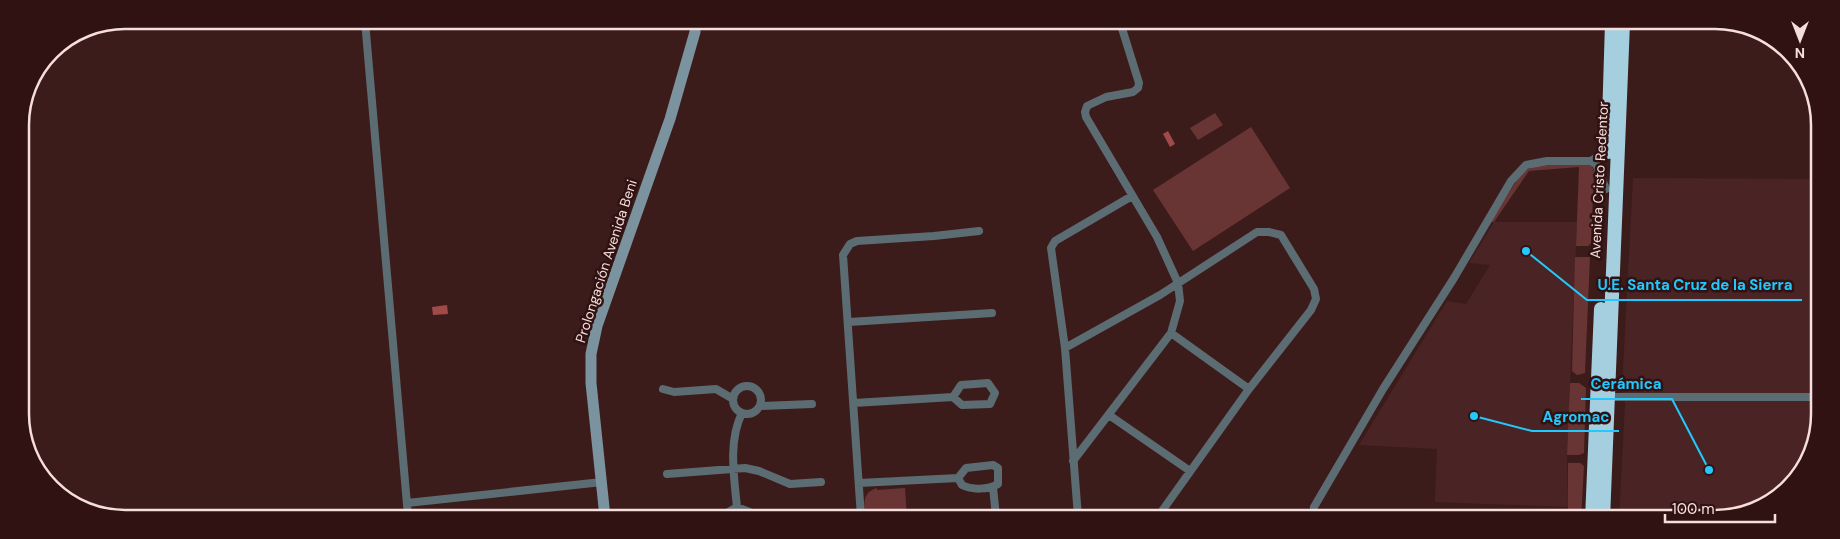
<svg xmlns="http://www.w3.org/2000/svg" width="1840" height="539" font-family="'DM Sans',sans-serif">
	<style>
		.built { fill: #4a2424 }
		.green { fill: #693534 }
		.water { fill: #a24949 }
		.lines { fill: none; stroke-linecap: round; stroke-linejoin: round }
		.street { stroke: #5c6c73; stroke-width: 8 }
		.secondary { stroke: #7a939f; stroke-width: 11 }
		.highway { stroke: #a5cedf; stroke-width: 14 }
		.labels { text-anchor: middle; dominant-baseline: central; stroke-width: 5; stroke-linejoin: round; paint-order: stroke }
		.street-label { font-size: 14px; fill: #f5dfdd; stroke: #301212 }
		.rim { fill: none; stroke: #f5dfdd; stroke-width: 2.5 }
		.leader { fill: none; stroke: #22c9fe; stroke-width: 2 }
		.callout-dot { fill: #22c9fe; stroke: #301212; stroke-width: 2 }
		.callout-label { font-size: 15px; text-anchor: middle; font-weight: bold; fill: #22c9fe; stroke: #301212; stroke-width: 5; stroke-linejoin: round; paint-order: stroke }
	</style>
	<rect width="100%" height="100%" fill="#3b1c1b"/>
	<path class="built" d="M1633,178L1818,179L1816,441L1779,497L1722,519H1619L1625,404L1622,389Z
		M1494,222H1577L1567,455L1568,507L1435,502L1437,449L1359,445L1447,301L1466,304L1490,265L1469,263Z"/>
	<path class="green" d="M1215,113L1223,125L1198,140L1190,128Z
		M1251,127L1290,188L1193,251L1153,190Z
		M1542,164H1589L1592,166L1594,172L1591,243L1588,246H1576L1579,167L1529,171L1494,222H1490L1519,177L1526,170Z
		M1575,257H1590L1585,373L1577,375L1572,371Z
		M1570,383H1579L1586,388L1584,453L1579,455H1567Z
		M1568,463H1580L1584,466L1581,519L1568,518Z
		M877,488V490L905,488L907,517H865C864,505 862,492 877,488Z"/>
	<path class="water" d="M1168,131L1175,144L1170,147L1163,134Z
		M447,305L448,314L433,315L432,307Z"/>
	<g class="lines">
		<path class="street" d="M365,21L408,516
			M1591,161L1599,156L1606,144
			M849,322L992,313
			M1171,333L1249,389
			M1065,348L1160,295L1257,232H1269L1281,235L1314,289L1316,299L1311,310L1249,389L1157,518
			M733 400a14 14 0 1 1 28 0a14 14 0 1 1-28 0Z
			M663,389L674,392L716,389L733,399
			M1608,397H1817
			M854,403L953,397L962,405L990,404L995,393L988,383L961,385L953,397
			M760,406L812,404
			M1109,415L1190,471
			M1073,461L1171,333L1180,301L1178,283L1157,237L1086,117L1085,112L1087,106L1106,97L1133,92L1138,88L1139,83L1120,22
			M667,474L745,468L759,471L790,484L821,482
			M859,483L958,478L966,468L993,465L998,468V484C988,490 972,490 962,485L958,478
			M993,487L996,517
			M407,503L602,482
			M737,507L762,517
			M1314,507L1383,389L1454,278L1511,181L1526,165L1547,161H1591L1596,164L1606,189
			M720,517L737,507C734,477 728,441 742,413
			M861,517L843,255L850,244L857,241L934,236L979,231
			M1078,517L1065,348L1051,248L1055,241L1132,196"/>
		<path class="secondary" d="M605,517L591,383V354L597,326L670,119L695,32V21"/>
		<path class="highway" d="M1608,152L1612,23
			M1592,519L1601,309
			M1603,519L1623,23"/>
	</g>
	<g class="labels">
		<g class="street-label">
			<text transform="translate(1599 180) rotate(-87)">Avenida Cristo Redentor</text>
			<text transform="translate(606 261) rotate(-72)">Prolongación Avenida Beni</text>
		</g>
	</g>
	<path d="M0 0H1840V539H0ZM125 29H1715A96 96 0 0 1 1811 125V414A96 96 0 0 1 1715 510H125A96 96 0 0 1 29 414V125A96 96 0 0 1 125 29Z" fill="#301212" fill-rule="evenodd"/>
	<path class="rim" d="M125 29H1715A96 96 0 0 1 1811 125V414A96 96 0 0 1 1715 510H125A96 96 0 0 1 29 414V125A96 96 0 0 1 125 29Z"/>
	<path class="leader" d="M1526 251L1587 300H1802M1709 470L1672 399H1581M1474 416L1532 431H1619"/>
	<g class="callout-dot">
		<circle cx="1526" cy="251" r="5"/>
		<circle cx="1709" cy="470" r="5"/>
		<circle cx="1474" cy="416" r="5"/>
	</g>
	<g class="callout-label">
		<text x="1695" y="290">U.E. Santa Cruz de la Sierra</text>
		<text x="1626" y="389">Cerámica</text>
		<text x="1576" y="422">Agromac</text>
	</g>
	<g transform="translate(1800 40) rotate(180)" stroke="#301212" stroke-width="4" paint-order="stroke">
	<path d="M0-4L9 19L0 12L-9 19Z" fill="#f5dfdd"/>
	<text y="-8" font-size="14" font-weight="bold" text-anchor="middle" fill="#f5dfdd">N</text>
	</g>
	<path d="M1665 514v8h110v-8" fill="none" stroke="#f5dfdd" stroke-width="2.5"/>
	<text x="1672" y="514" font-size="15" fill="#f5dfdd" stroke="#301212" stroke-width="4" paint-order="stroke">100 m</text>
</svg>
